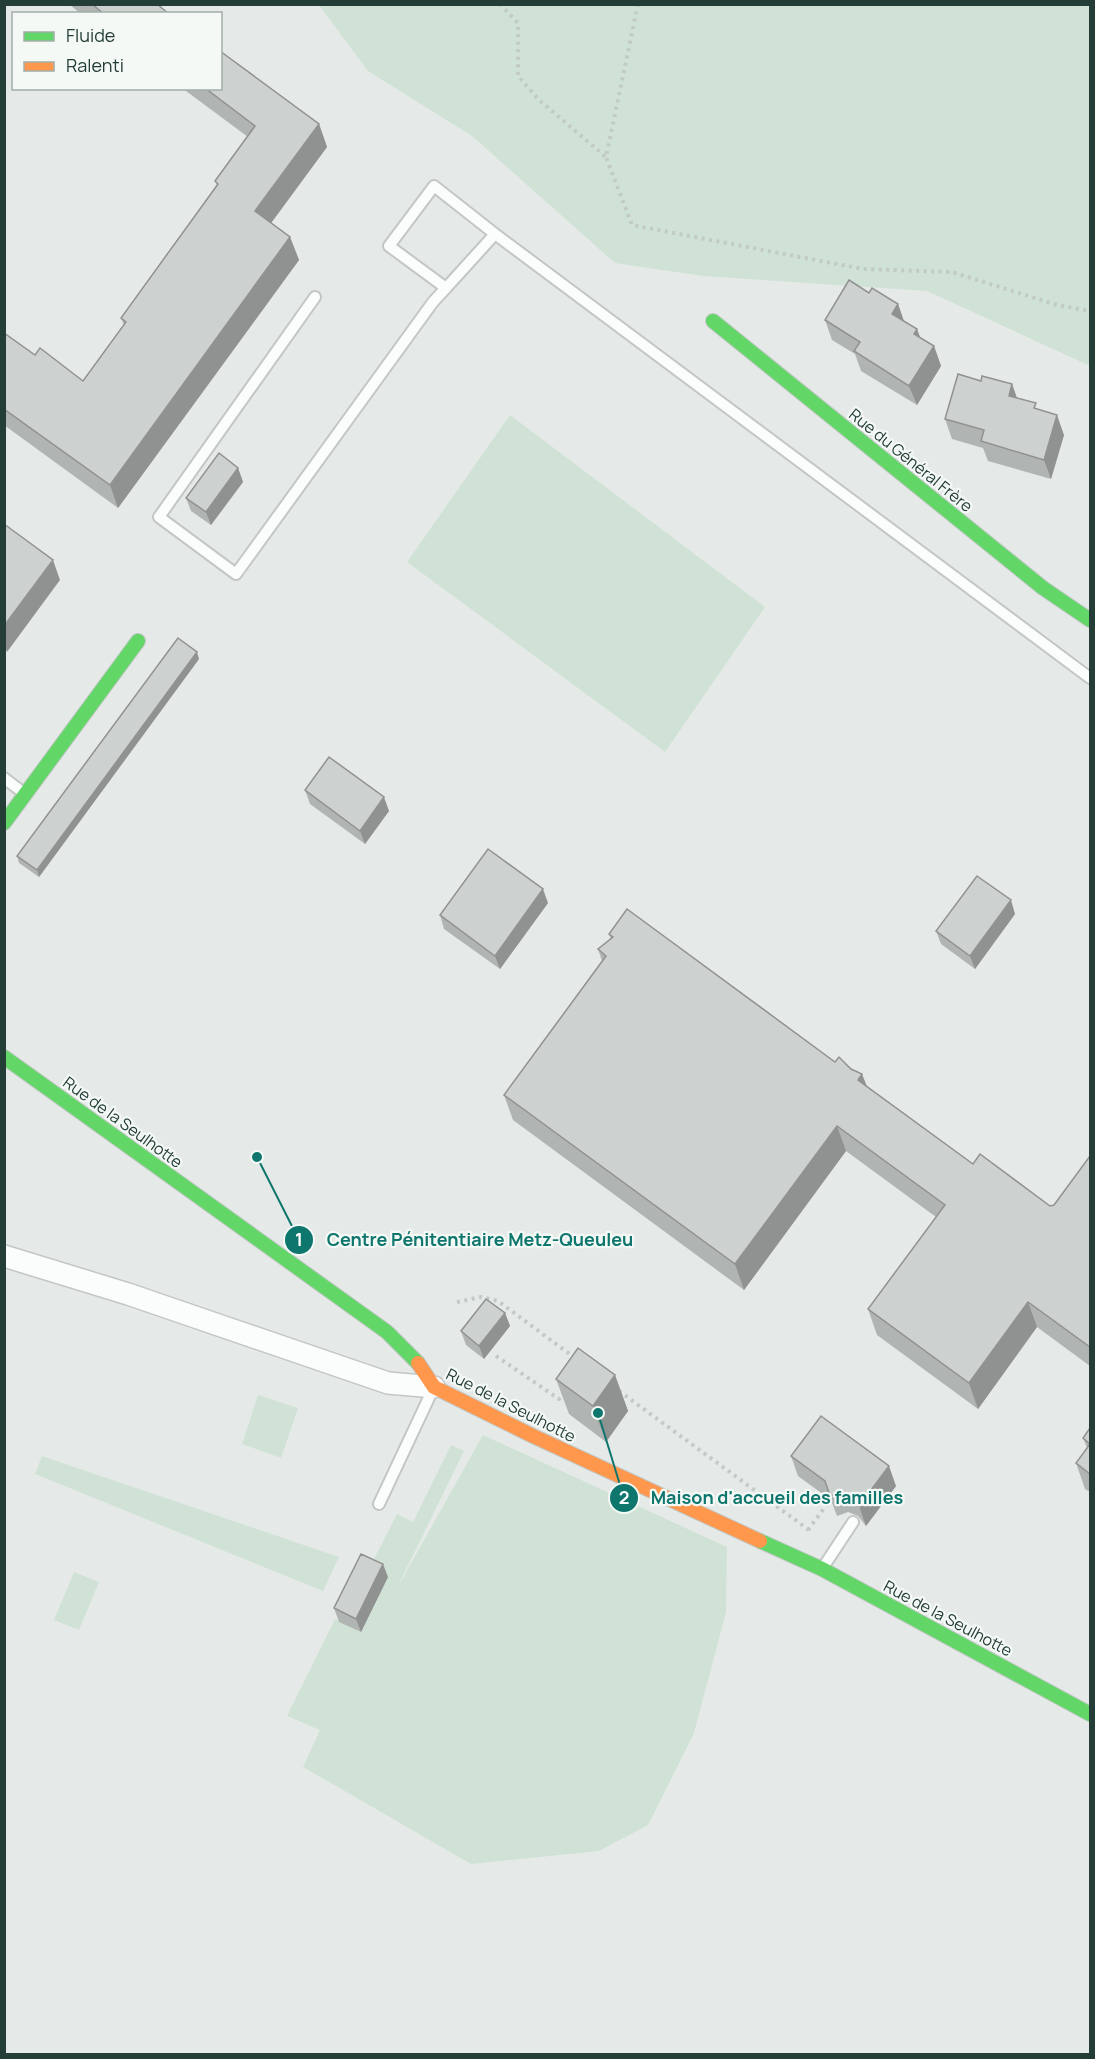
<svg xmlns="http://www.w3.org/2000/svg" width="1095" height="2059" font-family="Manrope,sans-serif">
	<style>
		.green { fill: #d0e2d5 }
		.lines { fill: none; stroke-linecap: round; stroke-linejoin: round }
		.lane-casing { stroke: #c2c7c5; stroke-width: 14 }
		.street-casing { stroke: #c2c7c5; stroke-width: 24 }
		.fast-casing { stroke: #c1c7c5; stroke-width: 16 }
		.slow-casing { stroke: #c1c7c5; stroke-width: 16 }
		.path { stroke: #c2cac6; stroke-width: 4; stroke-dasharray: 3 4.5; stroke-linecap: butt }
		.lane { stroke: #fbfcfc; stroke-width: 10 }
		.street { stroke: #fbfcfc; stroke-width: 21 }
		.fast { stroke: #63d668; stroke-width: 14 }
		.slow { stroke: #ff974d; stroke-width: 14 }
		.wall { fill: #b0b4b2 }
		.shaded-wall { fill: #909291 }
		.building { fill: #cdd1cf; stroke: #909291; stroke-width: 1.5 }
		.labels { text-anchor: middle; dominant-baseline: central; stroke-width: 4.5; stroke-linejoin: round; paint-order: stroke }
		.street-label { font-size: 16px; fill: #243d36; stroke: #f4f9f6 }
		.leader { fill: none; stroke: #0f766e; stroke-width: 2 }
		.callout-dot { fill: #0f766e; stroke: #f4f9f6; stroke-width: 2 }
		.mark-label { font-size: 18px; text-anchor: middle; font-weight: bold; fill: #fff }
		.callout-label { font-size: 18px; text-anchor: middle; font-weight: bold; fill: #0f766e; stroke: #f4f9f6; stroke-width: 4.5; stroke-linejoin: round; paint-order: stroke }
	</style>
	<rect width="100%" height="100%" fill="#e5eae8"/>
	<path class="green" d="M319,5H1090V366L927,291L703,276L615,263L472,136L368,71Z
		M510,415L765,607L665,752L407,562Z
		M258,1395L298,1408L281,1458L242,1444Z
		M483,1435L727,1547L726,1612L694,1733L648,1825L599,1851L471,1864L303,1767L320,1730L287,1716L335,1619L360,1632L369,1569L397,1514L413,1522L451,1445L464,1451L396,1590Z
		M42,1456L339,1557L323,1591L35,1474Z
		M74,1572L99,1582L79,1630L54,1620Z"/>
	<g class="lines">
		<g class="lane-casing">
			<path id="lane" d="M495,234L446,288L389,246L434,186L495,234L1090,678
				M315,297L159,517L236,574L433,302L446,288
				M4,778L25,794
				M379,1504L434,1387
				M822,1569L853,1522"/>
		</g>
		<g class="street-casing">
			<path id="street" d="M4,1256L128,1294L388,1383L434,1387"/>
		</g>
		<g class="fast-casing">
			<path id="fast" d="M713,321L1043,588L1090,620
				M4,823L138,641
				M4,1057L387,1332L418,1363
				M760,1541L822,1569L1090,1714"/>
		</g>
		<g class="slow-casing">
			<path id="slow" d="M418,1363L434,1387L533,1436L760,1541"/>
		</g>
		<path class="path" d="M500,4L518,23V76L539,100L606,157
			M638,4L606,157L632,225L863,269L952,272L1057,305L1090,311
			M457,1302L481,1297L498,1301L575,1358
			M496,1356L559,1399L564,1392
			M619,1391L809,1530
			M808,1530L828,1503"/>
		<use href="#lane" class="lane"/>
		<use href="#street" class="street"/>
		<use href="#fast" class="fast"/>
		<use href="#slow" class="slow"/>
	</g>
	<path class="wall" d="M69,4H157L169,14H81Z
		M182,88H220L319,124L327,147L271,223L290,237L299,260L118,508L4,425V333L35,355L83,381L124,325L121,318L217,185L215,181L248,137Z
		M869,293L898,304L904,322L917,329L920,337L934,346L941,366L917,405L861,371L855,354L832,340L825,320Z
		M981,381L1012,384L1017,398L1038,410L1064,435L1051,479L988,461L983,448L952,439L945,419Z
		M238,468L243,482L211,525L191,511L186,498Z
		M199,659L39,877L19,863L17,856Z
		M305,790L389,811L365,844L310,804Z
		M548,903L500,969L444,929L440,915Z
		M1015,914L975,969L941,944L936,931Z
		M609,934L835,1062L862,1074L867,1086L973,1164L1050,1206L1054,1205L1090,1156V1366L1037,1327L978,1409L877,1335L868,1309L936,1217L846,1151L744,1290L513,1120L504,1095L602,961L598,949L611,939Z
		M505,1313L510,1326L484,1359L466,1345L461,1331Z
		M615,1375L628,1411L606,1442L569,1414L556,1379Z
		M1090,1428V1492L1085,1489L1076,1463L1087,1448L1083,1438Z
		M791,1456L896,1486L866,1526L858,1516L848,1512L837,1516L831,1500L798,1476Z
		M388,1577L361,1632L339,1622L334,1608Z"/>
	<path class="shaded-wall" d="M319,124L327,147L263,234L255,211Z
		M290,237L299,260L118,508L110,485Z
		M898,304L905,324L892,314Z
		M917,329L924,349L914,334Z
		M934,346L941,366L917,405L909,386Z
		M1012,384L1019,404L1009,396Z
		M1057,415L1064,435L1051,479L1044,460Z
		M238,468L243,482L211,525L206,512Z
		M53,560L60,580L7,652L4,644V626Z
		M197,652L199,659L39,877L37,870Z
		M384,797L389,811L365,844L360,831Z
		M543,889L548,903L500,969L495,956Z
		M1011,900L1015,914L975,969L970,956Z
		M862,1074L871,1099L858,1080Z
		M837,1126L846,1151L744,1290L735,1264Z
		M1028,1302L1037,1327L978,1409L969,1383Z
		M505,1313L510,1326L484,1359L479,1346Z
		M615,1375L628,1411L606,1442L593,1406Z
		M889,1466L896,1486L866,1526L859,1506Z
		M383,1564L388,1577L361,1632L356,1619Z"/>
	<path class="building" d="M92,4H157L169,14H104Z
		M220,51L319,124L255,211L290,237L110,485L4,409V333L35,355L40,348L83,381L126,322L121,318L218,184L215,181L255,126L205,88H220Z
		M849,280L869,293L872,288L898,304L892,314L917,329L914,334L934,346L909,386L854,351L860,342L825,320Z
		M958,374L981,381L982,376L1012,384L1009,396L1036,403L1034,408L1057,415L1044,460L981,441L984,430L945,419Z
		M219,453L238,468L206,512L186,498Z
		M4,524L53,560L4,626Z
		M178,638L197,652L37,870L17,856Z
		M329,757L384,797L360,831L305,790Z
		M488,849L543,889L495,956L440,915Z
		M977,876L1011,900L970,956L936,931Z
		M627,909L835,1062L839,1057L851,1069L862,1074L858,1080L973,1164L980,1154L1050,1206L1054,1205L1090,1156V1347L1028,1302L969,1383L868,1309L945,1205L837,1126L735,1264L504,1095L606,956L598,949L613,937L609,934Z
		M486,1299L505,1313L479,1346L461,1331Z
		M578,1348L615,1375L593,1406L556,1379Z
		M821,1416L889,1466L859,1506L850,1496L840,1493L830,1496L825,1481L791,1456Z
		M1090,1428V1474L1076,1463L1090,1444L1083,1438Z
		M361,1554L383,1564L356,1619L334,1608Z"/>
	<g class="labels">
		<g class="street-label">
			<text transform="translate(911 460) rotate(39)">Rue du Général Frère</text>
			<text transform="translate(123 1122) rotate(36)">Rue de la Seulhotte</text>
			<text transform="translate(511 1405) rotate(27)">Rue de la Seulhotte</text>
			<text transform="translate(948 1618) rotate(28)">Rue de la Seulhotte</text>
		</g>
	</g>
	<path class="leader" d="M257 1157L299 1240M598 1413L624 1498"/>
	<g class="callout-dot">
		<circle cx="257" cy="1157" r="6"/>
		<circle cx="598" cy="1413" r="6"/>
		<circle cx="299" cy="1240" r="15"/>
		<circle cx="624" cy="1498" r="15"/>
	</g>
	<g class="mark-label">
		<text x="299" y="1246">1</text>
		<text x="624" y="1504">2</text>
	</g>
	<g class="callout-label">
		<text x="480" y="1246">Centre Pénitentiaire Metz-Queuleu</text>
		<text x="777" y="1504">Maison d'accueil des familles</text>
	</g>
	<rect width="1095" height="2059" fill="none" stroke="#243d36" stroke-width="12"/>
	<rect x="12" y="12" width="210" height="78" fill="#f4f9f6" stroke="#a1aea9" stroke-width="1.5"/>
	<rect x="24" y="32" width="30" height="9" fill="#63d668" stroke="#a1aea9" stroke-width="1.5"/>
	<text x="66" y="42" font-size="18" fill="#243d36">Fluide</text>
	<rect x="24" y="62" width="30" height="9" fill="#ff974d" stroke="#a1aea9" stroke-width="1.5"/>
	<text x="66" y="72" font-size="18" fill="#243d36">Ralenti</text>
</svg>
